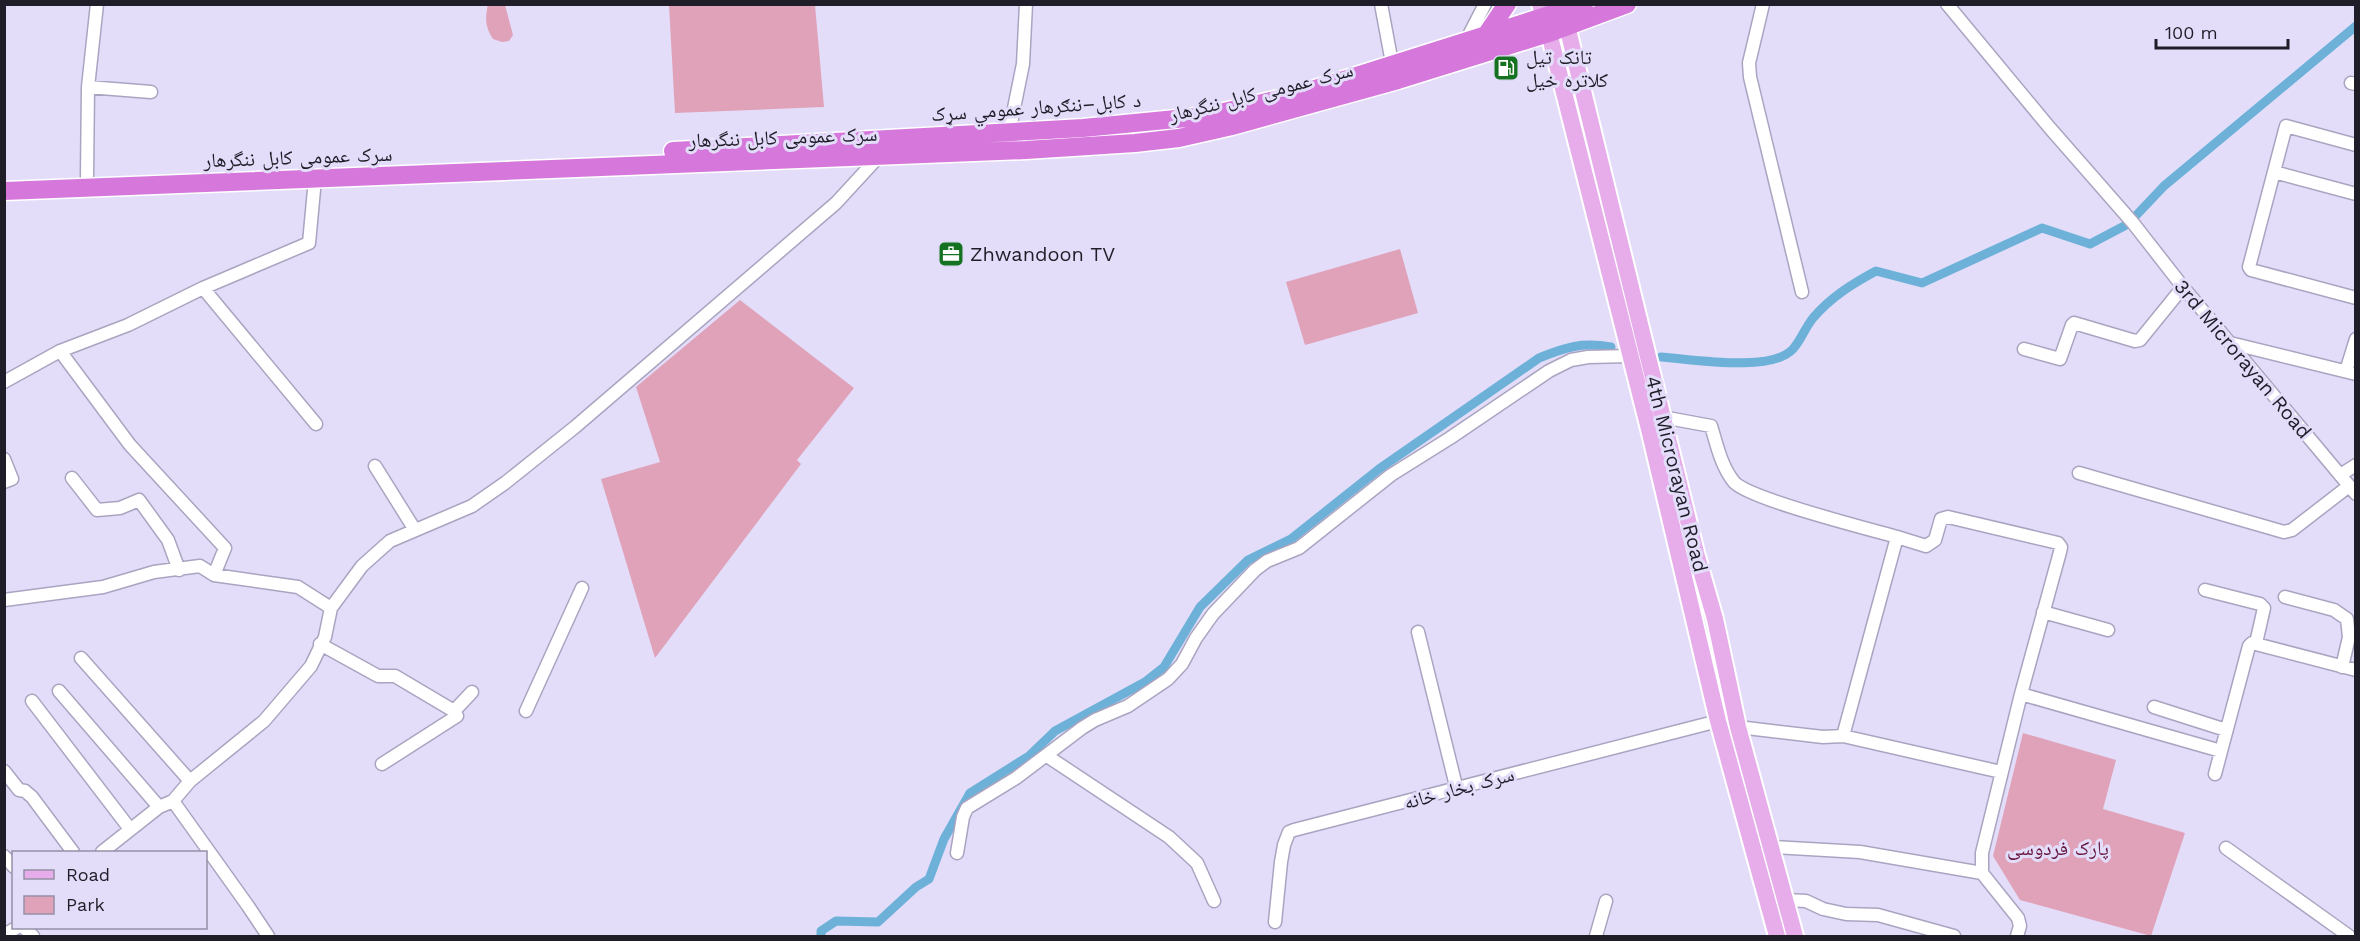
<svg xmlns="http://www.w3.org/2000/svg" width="2360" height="941" font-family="'Work Sans','Noto Naskh Arabic',sans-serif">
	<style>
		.green { fill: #e0a2b9 }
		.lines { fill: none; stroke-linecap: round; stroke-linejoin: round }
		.canal { stroke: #6db1d8; stroke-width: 9 }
		.minor-casing { stroke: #aaa4c0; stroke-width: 15 }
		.major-casing { stroke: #fff; stroke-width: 20 }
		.highway-casing { stroke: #fff; stroke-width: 21 }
		.minor { stroke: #fff; stroke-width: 12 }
		.major { stroke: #e6adea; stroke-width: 16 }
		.highway { stroke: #d677dc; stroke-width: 18 }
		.labels { text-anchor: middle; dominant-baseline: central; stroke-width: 6; stroke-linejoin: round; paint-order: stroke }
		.poi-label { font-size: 20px; fill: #1f1d28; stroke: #e3ddfa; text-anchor: start }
		.street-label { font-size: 20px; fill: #1f1d28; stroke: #e3ddfa }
		.park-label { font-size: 20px; fill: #67163e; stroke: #e3ddfa }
	</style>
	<rect width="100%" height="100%" fill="#e3ddfa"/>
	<path class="green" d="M488,4L505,5L513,35L509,41L502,42L493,39C485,26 485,19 488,4Z
		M669,5H815L824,107L675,113Z
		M1400,249L1418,313L1305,345L1286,282Z
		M740,300L854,388L797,460L801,464L655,658L601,479L660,462L636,387Z
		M2023,733L2116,760L2103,809L2185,833L2151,936L2020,900L1993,856Z"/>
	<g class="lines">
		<path class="canal" d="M1661,357C1692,359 1771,373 1793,349C1801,340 1805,328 1813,318C1831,297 1852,284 1876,271L1922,283L2042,228L2090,244L2128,224L2164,186L2356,26
			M821,936V931L836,921L878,922L916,887L929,879L944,839L970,793L1029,756L1055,731L1145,682L1164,667L1200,607L1248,560L1291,539L1379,469L1539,358C1566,347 1582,342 1611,347"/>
		<g class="minor-casing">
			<path id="minor" d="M1381,4L1392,63
				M1763,4L1749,63L1750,77L1802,292
				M1947,4L2049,127L2133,223L2183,287L2356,494
				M1466,41L1485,4
				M2351,83L2356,84
				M88,87L151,92
				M1009,133L1023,64L1026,4
				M2356,145L2286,126L2249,267L2251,270L2356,298
				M2274,172L2356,194
				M87,177L88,87L97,4
				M203,288L316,424
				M2230,343L2356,374
				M2024,349L2060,359L2072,325L2074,323L2135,341L2140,340L2183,287
				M60,351L130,445L225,548L214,575
				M2346,371L2356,339
				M4,382L60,351L128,325L203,288L309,243L315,179
				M1657,416L1711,426C1717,445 1721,466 1734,482C1749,499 1869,529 1897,537L1843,736
				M4,459L12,479L4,482
				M375,466L415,530
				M2079,473L2284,532L2292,530L2349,486
				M2340,475L2356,465
				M72,478L97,510L120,508L139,500L168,540L179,570
				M1897,537L1926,546L1935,540L1941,519L1948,517L2058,543L2061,547L2060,552L2021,694
				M2205,590L2260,604L2264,608L2256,643
				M2285,597L2334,610L2347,619L2349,637L2342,667
				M4,600L103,587L154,572L200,566L214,575L298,587L331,608
				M2043,612L2108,630
				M1418,632L1457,790
				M320,644L378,676H395L454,711
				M81,658L190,781
				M59,691L159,807
				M32,701L130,829
				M2154,707L2226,730
				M526,711L582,588
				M1738,727L1823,737L1843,736L2001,772
				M1047,756L1169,837L1197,863L1214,901
				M382,764L457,716L454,711L472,692
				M4,771L19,790L25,791L32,797L73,852
				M2215,774L2249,646L2252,643L2356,670
				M173,801L248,906L268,936
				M1772,847L1860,852L1982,873V853L2021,694L2221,751
				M2226,848L2349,936
				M102,852L159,807L173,801L190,781L264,721L311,666L325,637L331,608L362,566L390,541L472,506L505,483L575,427L836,203L882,153
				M957,853L963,817L967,808L1016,778L1082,728L1095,720L1128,706L1168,679L1182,664L1196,638L1213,614L1255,570L1267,561L1299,548L1391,475L1450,438L1549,371L1571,360L1588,357L1630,356
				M4,856L14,867
				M1982,873L2018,918L2020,926L2017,936
				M1785,900L1806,901L1823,909L1846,914L1878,915L1954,936
				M1275,922L1281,862L1284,845L1289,832L1294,830L1718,721
				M24,928L33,936
				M4,935L16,928
				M1596,936L1606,901"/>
		</g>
		<g class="major-casing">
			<path id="major" d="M1540,4L1549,33L1650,433L1718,721L1777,936
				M1562,16L1567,26L1696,553L1715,619L1738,727L1795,936"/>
		</g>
		<g class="highway-casing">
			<path id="highway" d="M1486,35L1507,4
				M673,151L1083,128L1207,116L1296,95L1584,4
				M4,191L1026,150L1135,143L1179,138L1232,126L1398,80L1549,33L1627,4"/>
		</g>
		<use href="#minor" class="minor"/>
		<use href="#major" class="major"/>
		<use href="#highway" class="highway"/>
	</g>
	<defs>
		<g id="fuel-square" transform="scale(1.35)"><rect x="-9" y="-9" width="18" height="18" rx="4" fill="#157220" stroke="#e3ddfa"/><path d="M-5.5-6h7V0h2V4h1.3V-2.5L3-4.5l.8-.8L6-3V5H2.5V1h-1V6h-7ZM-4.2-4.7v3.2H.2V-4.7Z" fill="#fff"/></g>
		<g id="office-square" transform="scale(1.35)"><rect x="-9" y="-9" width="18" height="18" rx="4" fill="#157220" stroke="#e3ddfa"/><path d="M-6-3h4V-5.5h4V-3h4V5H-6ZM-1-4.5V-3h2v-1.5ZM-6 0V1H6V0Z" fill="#fff"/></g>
	</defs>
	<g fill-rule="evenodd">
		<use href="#fuel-square" x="1506" y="68"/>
		<use href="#office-square" x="951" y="254"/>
	</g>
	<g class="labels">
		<g class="poi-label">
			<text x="1526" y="57">تانک تیل<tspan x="1526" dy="23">کلاتره خیل</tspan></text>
			<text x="970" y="254">Zhwandoon TV</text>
		</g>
		<g class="street-label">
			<text transform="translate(1261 92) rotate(-14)">سرک عمومی کابل ننگرهار</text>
			<text transform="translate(1036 107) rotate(-4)">د کابل–ننګرهار عمومي سړک</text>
			<text transform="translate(783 137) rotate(-2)">سرک عمومی کابل ننگرهار</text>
			<text transform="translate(298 157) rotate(-2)">سرک عمومی کابل ننگرهار</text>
			<text transform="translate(2243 359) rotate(50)">3rd Microrayan Road</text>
			<text transform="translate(1677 474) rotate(76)">4th Microrayan Road</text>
			<text transform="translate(1459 788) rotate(-15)">سرک بخار خانه</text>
		</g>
		<g class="park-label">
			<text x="2058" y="848">پارک فردوسی</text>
		</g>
	</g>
	<rect width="2360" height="941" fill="none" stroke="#1f1d28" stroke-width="12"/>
	<rect x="12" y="851" width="195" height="78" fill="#e3ddfa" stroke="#9590a6" stroke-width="1.5"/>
	<rect x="24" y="870" width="30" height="9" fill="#e6adea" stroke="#9590a6" stroke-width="1.5"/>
	<text x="66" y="881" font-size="18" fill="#1f1d28">Road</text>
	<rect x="24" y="896" width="30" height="18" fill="#e0a2b9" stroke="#9590a6" stroke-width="1.5"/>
	<text x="66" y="911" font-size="18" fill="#1f1d28">Park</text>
	<path d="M2156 39v9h132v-9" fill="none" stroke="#1f1d28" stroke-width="3"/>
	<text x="2165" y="39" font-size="18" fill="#1f1d28" stroke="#e3ddfa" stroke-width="4.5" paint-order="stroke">100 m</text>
</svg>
